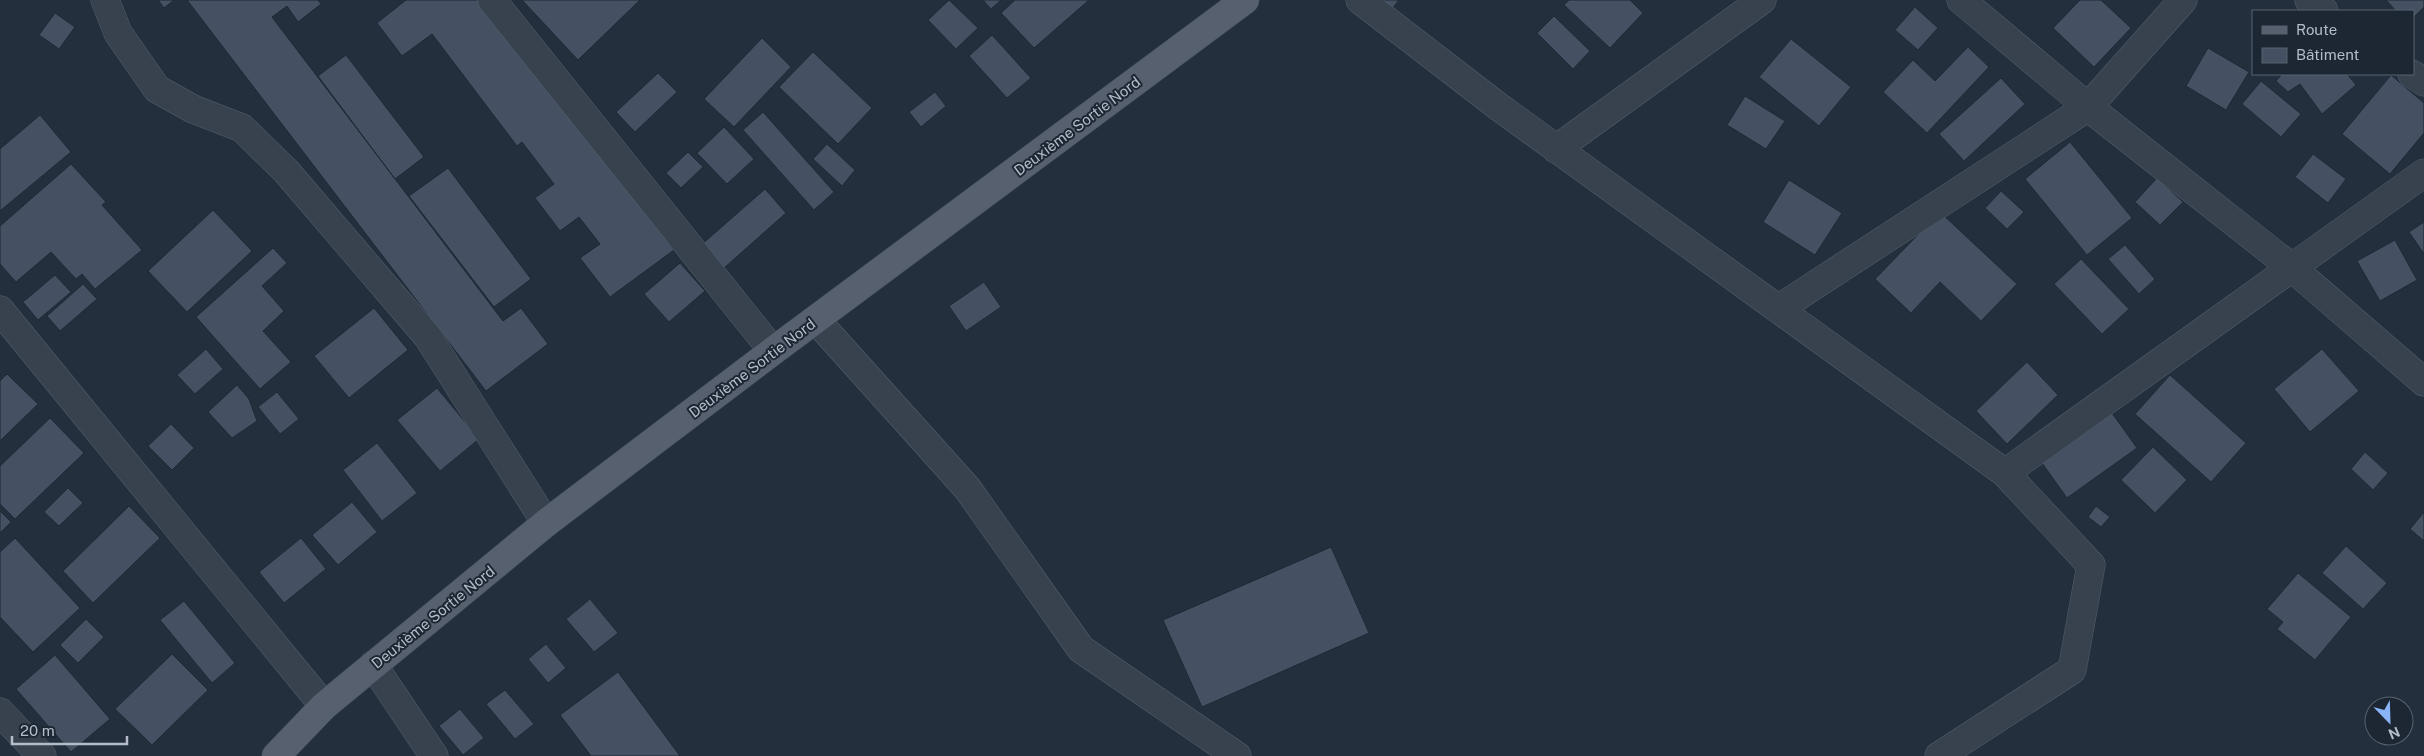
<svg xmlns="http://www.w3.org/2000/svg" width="2424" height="756" font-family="'Public Sans',sans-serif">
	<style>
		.building { fill: #455162; stroke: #1f2835 }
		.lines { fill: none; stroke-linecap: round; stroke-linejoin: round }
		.street-casing { stroke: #565f6c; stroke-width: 29 }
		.primary-casing { stroke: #414a57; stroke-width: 29 }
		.street { stroke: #38414e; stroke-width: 28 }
		.primary { stroke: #56606e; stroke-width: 28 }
		.labels { text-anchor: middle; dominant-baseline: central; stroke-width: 4; stroke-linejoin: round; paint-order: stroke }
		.street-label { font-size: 15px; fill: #b4bcc9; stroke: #1d2633 }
	</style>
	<rect width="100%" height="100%" fill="#242f3e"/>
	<path class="building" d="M158,0H174L164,8Z
		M187,0H318L321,4L298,22L287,6L272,17L503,321L521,308L548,344L486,391Z
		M406,0H483L674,250L610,297L580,258L600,244L579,217L560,231L535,198L554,184L522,142L517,146L432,34L402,56L377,23Z
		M522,0H640L578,60Z
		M949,0L978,28L956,49L928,20Z
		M983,0H1001L991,9Z
		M1015,0H1089L1034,48L1001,13Z
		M1379,0H1399L1392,9Z
		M1569,0H1630L1643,13L1610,48L1564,5Z
		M2080,0H2101L2131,28L2094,67L2053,28Z
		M2386,0H2424V7L2413,18V11H2396Z
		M1915,7L1938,28L1918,50L1895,30Z
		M55,13L75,27L59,49L39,35Z
		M1554,16L1590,51L1573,69L1537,33Z
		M992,35L1031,78L1007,98L969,56Z
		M762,38L791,67L734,127L704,99Z
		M1791,39L1851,87L1819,126L1759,77Z
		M1968,47L1989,67L1927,133L1883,92L1913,60L1935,81Z
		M2208,48L2249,72L2226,110L2186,86Z
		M813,52L872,108L838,144L779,87Z
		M346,55L424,157L395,179L318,76Z
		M658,73L677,92L635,132L616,112Z
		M2282,74H2347L2356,85L2322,114L2300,84L2288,92L2276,81Z
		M2391,75L2424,103V133L2390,174L2342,134Z
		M2001,78L2025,104L1964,161L1939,134Z
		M2261,81L2301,114L2281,137L2242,104Z
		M935,92L946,106L921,127L909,112Z
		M1745,96L1785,121L1766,149L1727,125Z
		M763,112L834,192L814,210L743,130Z
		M40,115L71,152L0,211V149Z
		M724,127L754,159L727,184L697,153Z
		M2070,142L2132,218L2087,255L2025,179Z
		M827,144L855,170L842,186L813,159Z
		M688,152L703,167L681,188L666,173Z
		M2313,154L2346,179L2328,203L2295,177Z
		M71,164L106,202L102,205L142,250L95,289L82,274L76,279L51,252L16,282L0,264V226Z
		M448,168L531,279L494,307L409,196Z
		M2157,178L2183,202L2160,225L2135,202Z
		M1789,180L1842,213L1815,255L1763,222Z
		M765,189L786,213L723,269L701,245Z
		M2001,191L2024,212L2007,229L1985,208Z
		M213,210L252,251L187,312L148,271Z
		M1940,212L2017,284L1981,321L1940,282L1911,313L1875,279Z
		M2424,222V254L2409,232Z
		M2395,240L2417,280L2380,301L2357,261Z
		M2125,245L2155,279L2139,294L2108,259Z
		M273,248L287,263L262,286L284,311L263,331L291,362L260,389L196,317Z
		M2081,259L2129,309L2102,334L2054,284Z
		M680,263L705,291L669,322L644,294Z
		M55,275L71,292L38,320L23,302Z
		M984,282L1001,307L966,331L949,306Z
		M83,284L97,299L60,331L47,316Z
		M374,308L408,350L349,398L314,356Z
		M206,349L223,369L195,394L177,375Z
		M2322,349L2359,391L2310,432L2274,389Z
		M2027,362L2058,395L2007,444L1976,411Z
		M7,374L38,404L0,441V381Z
		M2170,375L2246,443L2211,482L2135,414Z
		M237,385L249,399L257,421L232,438L208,412Z
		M437,388L479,439L440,471L397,420Z
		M277,392L299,419L280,434L258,407Z
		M2112,413L2137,448L2067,498L2042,463Z
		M50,418L84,453L15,519L0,504V466Z
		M171,424L194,448L172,470L148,446Z
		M377,443L417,493L382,521L343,470Z
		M2153,447L2187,480L2155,513L2121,480Z
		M2365,452L2388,473L2373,490L2351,469Z
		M68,488L83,503L59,526L44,512Z
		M352,502L377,532L338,565L312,535Z
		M129,506L160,538L93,603L63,571Z
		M2096,506L2110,517L2101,527L2088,517Z
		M0,511L11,522L0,533Z
		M2424,512V541L2410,529Z
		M15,538L80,608L33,652L0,617V552Z
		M301,538L326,569L284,603L259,572Z
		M2346,546L2387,583L2363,609L2322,573Z
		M1331,547L1369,633L1202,707L1163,620Z
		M2298,573L2351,617L2315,660L2277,629L2283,622L2267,609Z
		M590,599L618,633L594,652L566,619Z
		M184,601L235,663L212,683L160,620Z
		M86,619L104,637L78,663L60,645Z
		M546,644L566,668L548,683L528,659Z
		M172,654L208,690L152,745L115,709Z
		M55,655L110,719L71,752L16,689Z
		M618,672L680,756H591L560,715Z
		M505,690L534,724L515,739L486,704Z
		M460,709L484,738L463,755L439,726Z"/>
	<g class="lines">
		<g class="street-casing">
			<path id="street" d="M105,0L118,33L157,89L193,109L242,128L286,171L428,337L546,523
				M492,0L773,351
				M1360,0L1499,107L2005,473L2091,565L2072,670L1939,756
				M1961,0L2088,107L2291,267L2424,382
				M2309,0L2324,11
				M2412,74L2424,82
				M1556,149L1762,0
				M1778,309L2088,107L2183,0
				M0,310L324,706
				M816,320L967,488L1081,649L1237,756
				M2005,473L2424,173
				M373,665L434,756
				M0,712L42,756"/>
		</g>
		<g class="primary-casing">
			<path id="primary" d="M276,756L324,706L546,523L773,351L1245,0"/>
		</g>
		<use href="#street" class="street"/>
		<use href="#primary" class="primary"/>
	</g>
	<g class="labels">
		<g class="street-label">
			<text transform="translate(1077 126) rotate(-37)">Deuxième Sortie Nord</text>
			<text transform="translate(752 368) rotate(-37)">Deuxième Sortie Nord</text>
			<text transform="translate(433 617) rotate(-39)">Deuxième Sortie Nord</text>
		</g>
	</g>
	<rect x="2252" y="10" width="162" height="65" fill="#1d2633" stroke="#59626f"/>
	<rect x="2262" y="26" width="25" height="8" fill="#56606e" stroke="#59626f"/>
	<text x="2296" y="35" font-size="15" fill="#b4bcc9">Route</text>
	<rect x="2262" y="48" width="25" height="15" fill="#455162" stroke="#59626f"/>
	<text x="2296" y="60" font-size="15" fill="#b4bcc9">Bâtiment</text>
	<g transform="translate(2389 721) rotate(157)"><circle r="24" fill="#1d2633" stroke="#59626f"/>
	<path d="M0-4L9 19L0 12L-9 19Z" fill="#8ab4f8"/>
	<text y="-8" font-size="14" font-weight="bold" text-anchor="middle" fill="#b4bcc9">N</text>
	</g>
	<path d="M12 736v8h115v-8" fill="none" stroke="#b4bcc9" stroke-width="2.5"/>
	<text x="20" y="736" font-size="15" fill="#b4bcc9" stroke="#1d2633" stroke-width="4" paint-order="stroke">20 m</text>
</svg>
